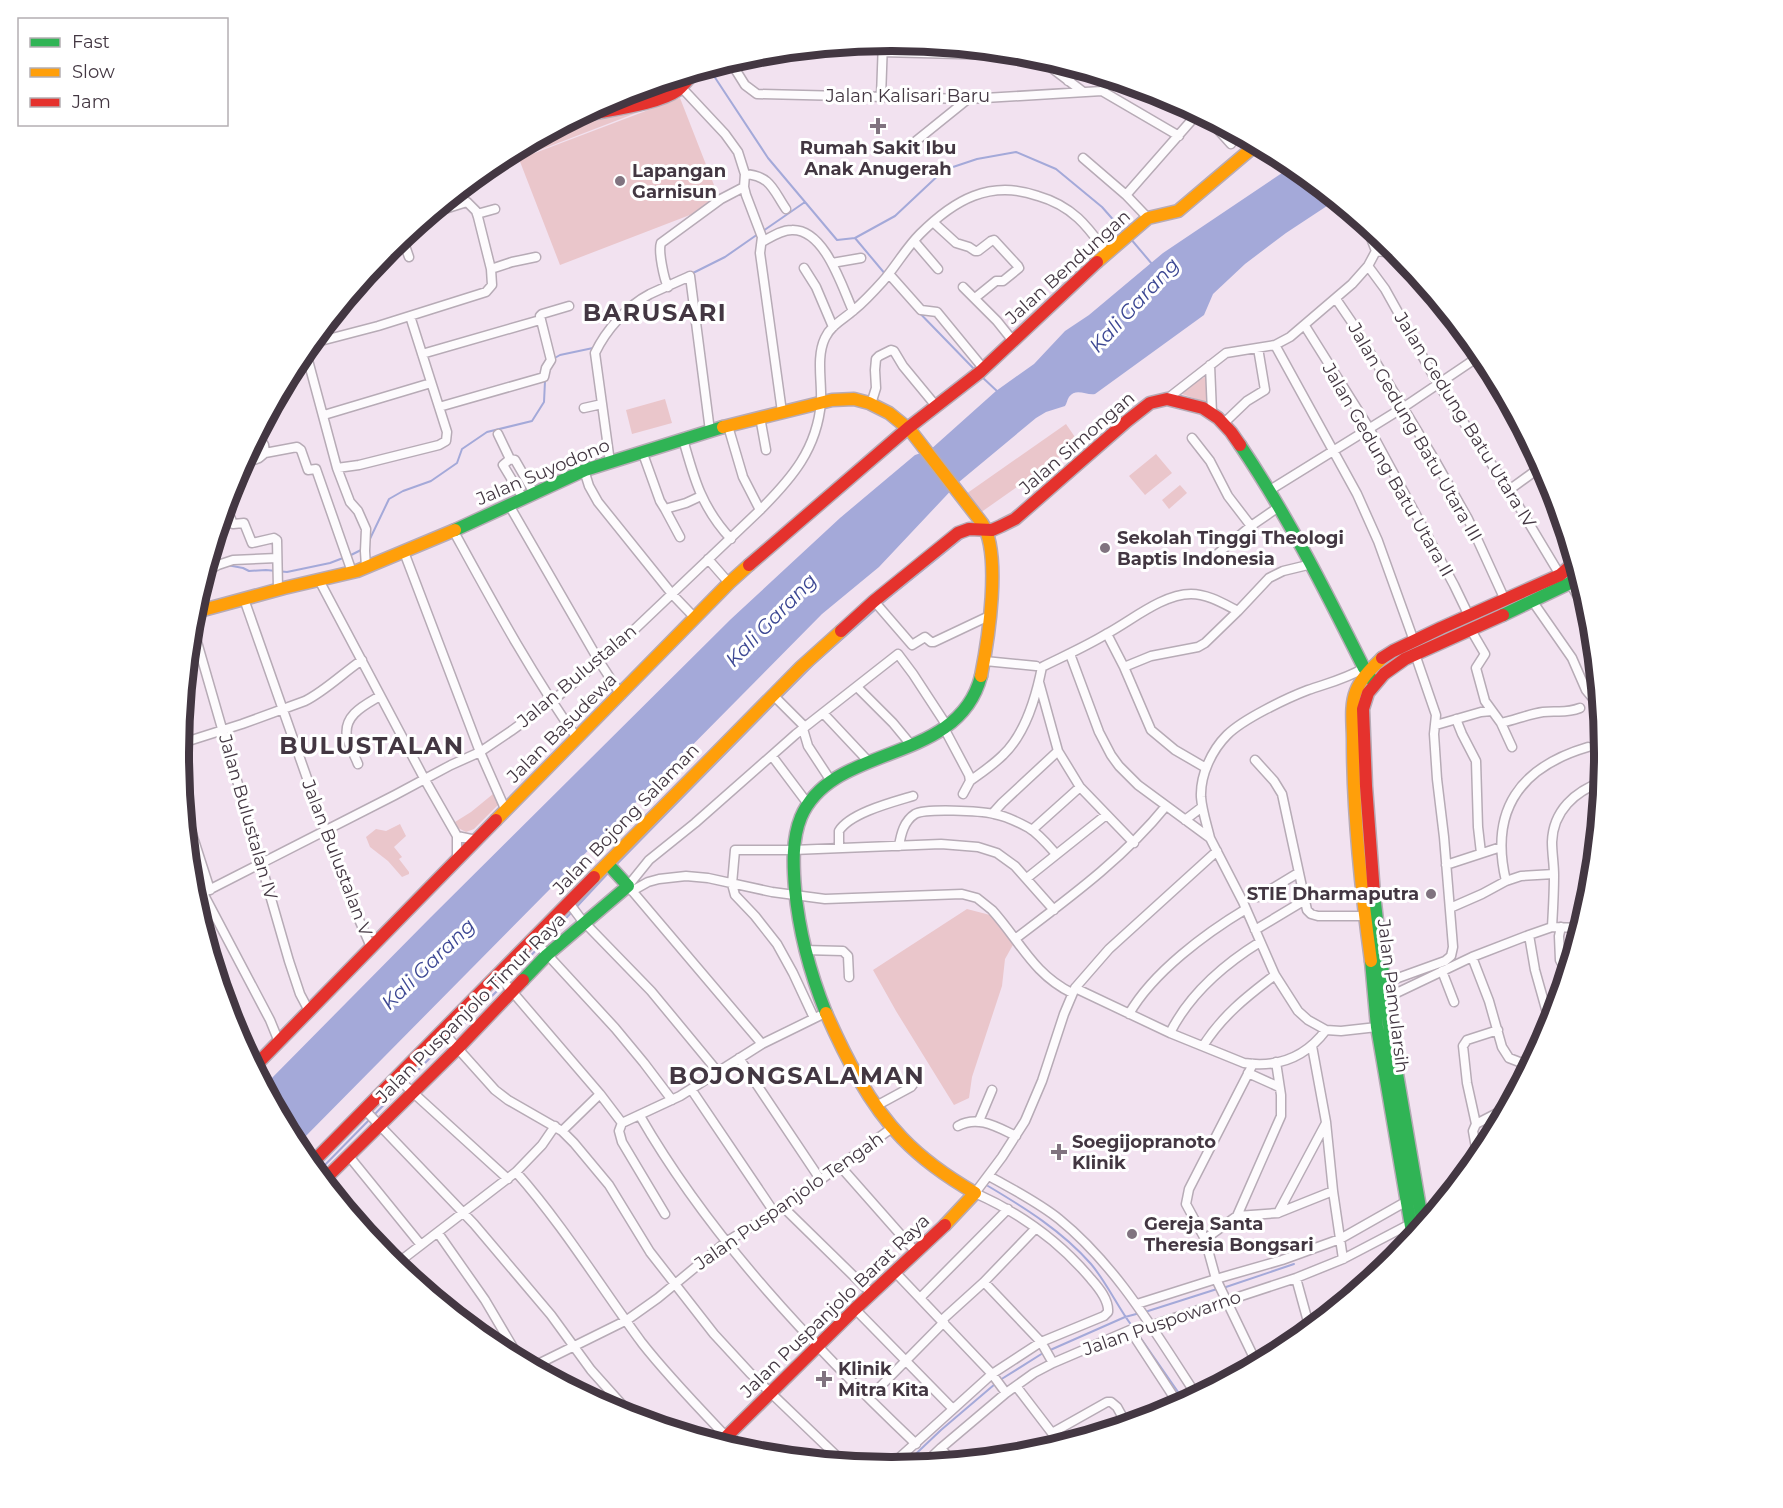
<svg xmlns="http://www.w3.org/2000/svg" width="1783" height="1508" font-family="Montserrat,sans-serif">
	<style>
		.green { fill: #eac6cb }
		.water { fill: #a4a9d9 }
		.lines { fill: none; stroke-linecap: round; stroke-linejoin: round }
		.stream { stroke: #a4a9d9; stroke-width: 2 }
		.street-casing { stroke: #b7abb6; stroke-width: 11 }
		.fast-casing { stroke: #b7abb6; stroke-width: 15 }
		.slow-casing { stroke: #b7abb6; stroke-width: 15 }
		.jam-casing { stroke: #b7abb6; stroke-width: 15 }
		.street { stroke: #fdfbfd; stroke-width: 8 }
		.fast { stroke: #30b455; stroke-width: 12 }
		.slow { stroke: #ff9f0a; stroke-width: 12 }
		.jam { stroke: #e5322d; stroke-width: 12 }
		.poi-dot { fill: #80737f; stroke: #fff; stroke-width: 2 }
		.labels { text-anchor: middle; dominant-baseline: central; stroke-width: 6; stroke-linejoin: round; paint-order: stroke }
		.street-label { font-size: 18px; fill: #433742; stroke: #fff }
		.poi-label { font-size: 18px; font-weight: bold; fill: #433742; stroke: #fff; text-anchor: start }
		.water-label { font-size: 20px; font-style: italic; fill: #3c4793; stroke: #fff }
		.district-label { font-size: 24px; font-weight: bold; letter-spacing: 1.5px; fill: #433742; stroke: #fff }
		.rim { fill: none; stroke: #433742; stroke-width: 8 }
	</style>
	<rect width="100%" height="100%" fill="#f2e2f0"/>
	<path class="green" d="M664,81L667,94L589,111L619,95Z
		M680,98L721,203L560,265L519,159Z
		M670,100L519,158L516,149L570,121Z
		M1206,376L1211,404L1179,393Z
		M665,399L672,423L632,434L626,410Z
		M1066,424L1079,443L980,513L966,494Z
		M1156,454L1172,473L1145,495L1129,476Z
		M1180,485L1187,493L1169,509L1162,500Z
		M493,794L499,804L474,829L466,832L458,828L455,822L471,812Z
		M400,824L406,836L394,847L402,857L399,859L409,872V874L402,877L388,861L370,847L366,837L376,829L386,831Z
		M967,909L990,915L1014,943L1005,959L1002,986L972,1077L969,1098L954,1105L896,1011L873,970Z"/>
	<path class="water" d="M1294,165L1336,200L1286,233L1245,264L1213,294L1204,315L1095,394C1087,396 1076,387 1069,397C1067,400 1067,403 1065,406L1046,412L1036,418L959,482L879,567L822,614L296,1146L264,1086L431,917L731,619L840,518L915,455L930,450L996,391L1034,364L1065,331L1089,315L1163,253Z"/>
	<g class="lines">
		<path class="stream" d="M705,69L710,70L768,158L837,240L855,238L886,275
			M763,231L805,202
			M855,238L895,216L944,170L977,159L1016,152L1056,169L1102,207L1124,232
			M1130,238L1152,264
			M691,274L725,257L758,234
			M907,300L976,371
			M553,359L560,355L593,348
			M982,377L998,392
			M368,543L389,499L403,491L431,481L457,463L462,449L487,432L532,421L544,402L545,381
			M349,556L363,549
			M227,565L243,568L249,571L266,570L287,572L330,563L343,558
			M881,604L965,536
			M780,698L814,664L877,608
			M616,865L776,702
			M542,944L610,871
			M507,981L538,948
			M452,1036L503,985
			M405,1083L448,1040
			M374,1115L401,1087
			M317,1173L370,1119
			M988,1186C1025,1208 1062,1231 1091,1264C1107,1283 1117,1306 1132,1326
			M1223,1288L1294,1264
			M1145,1312L1217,1289
			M1135,1330L1185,1402
			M1048,1351L1125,1317L1140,1313
			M1000,1380L1043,1353
			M903,1466L941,1430L995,1384"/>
		<g class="street-casing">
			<path id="street" d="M881,52L1036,56
				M1036,56L1082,91
				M730,61L745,85L757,94L968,99L1102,91
				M1068,81L1078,68
				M681,87L725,134L738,152L745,174L744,187L746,195L762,237L760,253L782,412
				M1102,91L1179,136
				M1102,91L1111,79
				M881,97L883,41
				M1202,115L1210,124L1214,125L1231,144
				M906,149L968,99
				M1083,158L1126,195
				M745,174C771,176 773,190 786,209
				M477,214L495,209
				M1148,218L1126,195L1198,113
				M933,222L956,243L969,247L975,251H978L991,241L994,240L1018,266L1019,268L1003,281H996L975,298
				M402,237L409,257
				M914,241L938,269
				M762,242C771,237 781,230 792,230C825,229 842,287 853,311
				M1376,251L1386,252L1395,249
				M832,263L861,258
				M1368,266L1385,289L1438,384L1509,490L1560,575
				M804,268L816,287L833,327
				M491,269L512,262L536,257
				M889,274L921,310L937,312L983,368
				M668,287C664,279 658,251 661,243L721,199L744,187
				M963,287L997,321L1013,341
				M1336,299L1351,321L1433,457L1468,519L1505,600
				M1305,326L1369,428L1454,585L1469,616
				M309,344L378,326L486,292L492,285L491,269L478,217L476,211L467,202L432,213
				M1275,345L1357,494L1378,541L1414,641
				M1476,348L1489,366
				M305,349L337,468L350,502L358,511L366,529L365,551L366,567
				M422,354L540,320
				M1210,365L1212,413
				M1167,399L1226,353L1275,345L1290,337L1352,284L1368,266L1376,251L1366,225
				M871,404L876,388L875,370L876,359L879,356L891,350L894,351L903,366L936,406
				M439,407L544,377L546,368L551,360L540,316L542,314L569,306
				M584,408L602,404
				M324,415L431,383
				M760,417L766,450
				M1224,423L1247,401L1265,390L1258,348
				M728,426L743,477L760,510
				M257,434L264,445L265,453
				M498,434L510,459
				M1192,438L1210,461L1228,496L1251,526
				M683,439C694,479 702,508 731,539
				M642,451L660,501L665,509L686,503L701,496
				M265,453L297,447L301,450L308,470L316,469L352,572
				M510,459L503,465L523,498
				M510,459L515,460L534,493
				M610,462L595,353C606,330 627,306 650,294C663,288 677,282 690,276L710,431
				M241,465L259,458L265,453
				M337,468L359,465L439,445L446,441L447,432L410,316
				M584,470L589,486L598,502L672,594L695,618
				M1270,490L1404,407L1481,355
				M1509,490L1542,466
				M225,504L233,524L244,523L252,543L274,538L277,540L278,589
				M509,505L599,661L621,695
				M665,509L680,537
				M453,530C492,601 530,672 577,738
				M404,552L480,752L506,811
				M708,559L729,583
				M1210,560L1251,526L1280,506
				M204,573L218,565L233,560L277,558
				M319,580L425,780L457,836V860
				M1570,583L1592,621
				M244,599L347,892L371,947
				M874,601L912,645L925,637L931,642H934L989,616
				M1533,602L1572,658L1586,690L1600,707
				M191,621L289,961L300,994L309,1011
				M1471,630L1485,654L1476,668L1485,701L1501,723L1512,747
				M1107,634L1124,667L1151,730L1175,750L1206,768
				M1070,654L1099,732L1111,755L1119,766L1138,785L1210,838L1243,902L1275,975L1298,1011L1308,1020L1326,1030L1341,1031L1377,1027
				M985,661L1036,666
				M1124,667L1151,656L1198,647L1205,643L1238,611L1269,578L1283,571L1312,564
				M1039,682L1058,751L1080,787L1134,843
				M857,687L893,723L912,746
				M773,695L805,727
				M823,713L869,762
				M1456,719L1462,734L1476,761L1478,827L1481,853
				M1501,723C1515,720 1529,714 1543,712C1558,710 1564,714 1580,708
				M1436,725L1481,712L1492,711
				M944,728L969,775L970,781L963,794
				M803,729L808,746L831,781
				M179,744L242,724L305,701C325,691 343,673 362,660
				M772,756L808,804
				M1255,760L1274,781L1282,794L1307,910L1311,914L1318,916H1365
				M358,764C355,756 349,746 347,737C343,715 365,705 380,696
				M970,781C981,773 993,765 1003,755C1026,733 1036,697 1042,667C1064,656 1087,646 1108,633C1132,620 1163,594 1191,594C1208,594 1224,604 1238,611
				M183,806L210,890
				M993,813L1002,803L1058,751
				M1185,820L1202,807
				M1032,830L1080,787
				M457,836L476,840
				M1210,838C1207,825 1202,811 1201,797C1200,775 1212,750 1227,735C1243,719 1287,698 1308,690C1328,683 1346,679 1364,668
				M899,846C901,834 904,821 915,814C926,808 981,811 994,814C1006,816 1018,822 1029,828C1039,834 1048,845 1056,854
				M839,847V831C850,813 893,802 913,796
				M1446,865L1501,847
				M1027,878L1106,815
				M1506,881C1489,810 1520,767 1588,747
				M632,891L648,882L659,879L686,876L708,878L772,892L825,899L962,894L977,898L992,910C1020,941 1033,974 1072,993
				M203,893L270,1020L279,1042
				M1258,897L1298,873
				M193,898L395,795L451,765L480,752L511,731L551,702L615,648L760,510C792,478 817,449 821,402C822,381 816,357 825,338C831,325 844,319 854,310C865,301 874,291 883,281C896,266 906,248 920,234C954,200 990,179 1038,196C1052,200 1067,208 1078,218C1089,228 1098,241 1107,253
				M569,903L581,919L651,991L718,1072
				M1450,908L1482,894L1506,881L1521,876L1554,874
				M1573,926L1585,915
				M1552,927C1553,910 1554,892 1554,875C1554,864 1552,853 1552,842C1553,811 1575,791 1602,782
				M1561,927L1559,936L1560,960L1567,973
				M1255,930L1305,900
				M1529,935L1535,970L1551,1027
				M533,939L615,1028L644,1063L672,1100
				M1015,939C1069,898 1124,858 1166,806
				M804,950L843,951L848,956L849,977
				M1472,957L1489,1001L1502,1047L1509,1058L1522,1063L1534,1058
				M1442,971L1454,1002
				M498,975L600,1094L622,1123
				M1384,983L1445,961L1451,956L1453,947L1444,837L1437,779L1434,734L1436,715L1415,654
				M1075,988L1170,1033L1244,1063C1278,1068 1305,1058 1326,1030
				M1386,998L1472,957L1529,935L1552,927L1581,928
				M1129,1014C1153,972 1206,933 1246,909
				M814,1018L793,973L777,944L755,916L735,895L732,884L735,850H793L941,844L978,847L997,853L1015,866L1054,910
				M443,1032L495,1090L508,1100L562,1131L574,1143L609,1185L650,1252L714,1334L750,1373L844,1463
				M1170,1033C1190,993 1223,965 1260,942
				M762,1044L628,886L649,860L695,823L796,734L898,654L913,674L947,726
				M1203,1046C1222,1016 1246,997 1275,975
				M1312,1046L1326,1122L1333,1191L1343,1259
				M739,1058L820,1179
				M1253,1064L1189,1189L1186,1204L1205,1239L1216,1279L1257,1364
				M1248,1073L1279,1087
				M397,1078L508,1179
				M691,1089L774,1212
				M876,1106L911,1087L914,1083L909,1073
				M364,1109L474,1224L551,1315L591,1370L634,1418
				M640,1116C711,1239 813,1346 916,1444
				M979,1121L992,1090
				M622,1123L680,1096L762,1044L819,1016
				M622,1123L619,1131L622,1142L665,1214
				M1476,1124L1507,1108
				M958,1126C978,1115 997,1127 1016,1136
				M562,1131L600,1094
				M348,1155L421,1245
				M1478,1159L1473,1131L1476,1124L1467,1083L1463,1046L1467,1040L1498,1030
				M840,1166L915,1251
				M516,1172C563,1225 600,1286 642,1343C671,1380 705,1414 738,1449
				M989,1176C1012,1189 1038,1202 1059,1219C1118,1267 1156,1334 1197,1396
				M783,1207L872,1294
				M1278,1213L1326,1123
				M1237,1216L1281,1116V1095L1276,1062
				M438,1233L485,1300L521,1361
				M1205,1239L1237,1216L1278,1213L1333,1191
				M395,1265L516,1172L542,1145L555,1126
				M895,1272L992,1374L1006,1393
				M1296,1278L1310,1329
				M984,1282L1041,1342L1053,1363
				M920,1298L1008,1209
				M1137,1304L1216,1279L1282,1260L1340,1239L1407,1201
				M855,1309L953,1409
				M942,1320L984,1282L1036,1228
				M1130,1330L1179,1405
				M532,1367L627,1320L658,1298L726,1242L783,1207L892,1128
				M1016,1386L1052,1433L1059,1445
				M869,1398L944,1322
				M1052,1433L1107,1402H1111L1117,1407L1127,1425
				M941,1448L952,1462
				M924,1464L941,1448L1006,1393L1034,1373L1053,1363L1130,1330L1156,1324L1296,1278L1343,1259L1410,1224L1448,1195
				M889,1467L992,1374L1041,1342L1104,1316L1108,1312C1109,1300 1099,1288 1091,1279C1060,1242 1020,1213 975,1193L1002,1157L1025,1121L1042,1081L1064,1014L1075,988L1109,949L1217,851"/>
		</g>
		<g class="fast-casing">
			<path id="fast" d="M1240,445C1288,516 1326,592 1364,668L1372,680
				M455,530L585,470L723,427
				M1503,615L1570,583L1579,575
				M1374,894L1390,1033L1423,1225
				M1371,961L1377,1027L1413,1238
				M523,980L547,955L628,886L608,864
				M826,1013C810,973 799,932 795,889C793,865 792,839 801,817C833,742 958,766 981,676"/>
		</g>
		<g class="slow-casing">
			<path id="slow" d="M1097,262L1148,218L1178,211L1257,144
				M723,427L832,400L854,399L869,403L889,413L910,430L982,523C1002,553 988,641 981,676
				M192,613L284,588L357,571L455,530
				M496,820L729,583L749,565
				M594,877L801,667L841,631
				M1371,961C1361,889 1353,815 1353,741C1353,725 1350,706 1356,691C1361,678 1372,668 1382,658
				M826,1013C845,1056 869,1104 902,1138C923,1160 949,1178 975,1193L945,1225"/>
		</g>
		<g class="jam-casing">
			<path id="jam" d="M580,116C606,110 657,105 678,90C684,85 689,78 694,72
				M749,565L908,428L980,372L1097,262
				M841,631L874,601L958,533L969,529L992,530L1001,526L1015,519L1127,421L1150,403L1167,399L1203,408L1218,418L1231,432L1240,445
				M1382,658L1393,651L1441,628L1560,575L1575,562
				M1374,894L1366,786L1363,709L1368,693L1384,674L1405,659L1503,615
				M254,1067L496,820
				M310,1165L594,877
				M323,1181L458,1048L523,980
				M719,1444L855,1309L945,1225"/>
		</g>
		<use href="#street" class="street"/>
		<use href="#fast" class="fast"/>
		<use href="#slow" class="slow"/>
		<use href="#jam" class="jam"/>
	</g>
	<g class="poi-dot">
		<path d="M875 117h6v6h6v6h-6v6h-6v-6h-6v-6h6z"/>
		<circle cx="620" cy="181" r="6"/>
		<circle cx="1105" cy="548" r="6"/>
		<circle cx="1431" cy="894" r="6"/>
		<path d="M1056 1143h6v6h6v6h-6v6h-6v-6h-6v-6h6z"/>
		<circle cx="1132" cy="1234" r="6"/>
		<path d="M821 1370h6v6h6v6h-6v6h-6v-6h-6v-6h6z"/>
	</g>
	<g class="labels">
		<g class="street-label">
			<text x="908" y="96">Jalan Kalisari Baru</text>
			<text transform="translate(1068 267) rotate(-42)">Jalan Bendungan</text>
			<text transform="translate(1465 420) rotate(58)">Jalan Gedung Batu Utara IV</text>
			<text transform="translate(1415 432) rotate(60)">Jalan Gedung Batu Utara III</text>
			<text transform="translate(1077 443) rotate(-41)">Jalan Simongan</text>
			<text transform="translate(1388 470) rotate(60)">Jalan Gedung Batu Utara II</text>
			<text transform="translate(543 472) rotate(-23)">Jalan Suyodono</text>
			<text transform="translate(577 676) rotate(-40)">Jalan Bulustalan</text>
			<text transform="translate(562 728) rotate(-45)">Jalan Basudewa</text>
			<text transform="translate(248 817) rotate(74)">Jalan Bulustalan IV</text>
			<text transform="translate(626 819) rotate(-46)">Jalan Bojong Salaman</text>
			<text transform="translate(337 858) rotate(69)">Jalan Bulustalan V</text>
			<text transform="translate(1393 996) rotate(83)">Jalan Pamularsih</text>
			<text transform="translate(471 1008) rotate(-45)">Jalan Puspanjolo Timur Raya</text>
			<text transform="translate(789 1201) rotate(-35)">Jalan Puspanjolo Tengah</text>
			<text transform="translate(835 1306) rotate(-44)">Jalan Puspanjolo Barat Raya</text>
			<text transform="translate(1162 1323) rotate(-19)">Jalan Puspowarno</text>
		</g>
		<g class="poi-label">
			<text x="878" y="148" text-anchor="middle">Rumah Sakit Ibu<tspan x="878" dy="21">Anak Anugerah</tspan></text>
			<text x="632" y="171">Lapangan<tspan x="632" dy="21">Garnisun</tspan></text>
			<text x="1117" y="538">Sekolah Tinggi Theologi<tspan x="1117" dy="21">Baptis Indonesia</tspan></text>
			<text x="1419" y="894" text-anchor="end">STIE Dharmaputra</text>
			<text x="1072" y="1142">Soegijopranoto<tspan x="1072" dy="21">Klinik</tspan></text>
			<text x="1144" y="1224">Gereja Santa<tspan x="1144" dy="21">Theresia Bongsari</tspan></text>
			<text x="838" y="1369">Klinik<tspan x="838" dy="21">Mitra Kita</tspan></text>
		</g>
		<g class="water-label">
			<text transform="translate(1134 305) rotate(-47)">Kali Garang</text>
			<text transform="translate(771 620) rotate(-46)">Kali Garang</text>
			<text transform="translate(428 964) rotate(-44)">Kali Garang</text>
		</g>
		<g class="district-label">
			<text x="655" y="312">BARUSARI</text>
			<text x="372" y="745">BULUSTALAN</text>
			<text x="797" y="1075">BOJONGSALAMAN</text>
		</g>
	</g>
	<path d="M0 0H1783V1508H0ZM891 51H892A702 702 0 0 1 1594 753V755A702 702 0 0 1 892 1457H891A702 702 0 0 1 189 755V753A702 702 0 0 1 891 51Z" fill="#fff" fill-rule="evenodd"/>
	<path class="rim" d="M891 51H892A702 702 0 0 1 1594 753V755A702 702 0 0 1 892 1457H891A702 702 0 0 1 189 755V753A702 702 0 0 1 891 51Z"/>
	<rect x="18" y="18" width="210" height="108" fill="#ffffff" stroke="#b4afb3" stroke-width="1.5"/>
	<rect x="30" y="38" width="30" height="9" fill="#30b455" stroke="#b4afb3" stroke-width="1.5"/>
	<text x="72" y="48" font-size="18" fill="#433742">Fast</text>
	<rect x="30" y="68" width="30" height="9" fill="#ff9f0a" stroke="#b4afb3" stroke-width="1.5"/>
	<text x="72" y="78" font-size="18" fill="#433742">Slow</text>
	<rect x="30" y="98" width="30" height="9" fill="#e5322d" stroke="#b4afb3" stroke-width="1.5"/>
	<text x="72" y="108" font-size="18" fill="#433742">Jam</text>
</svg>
